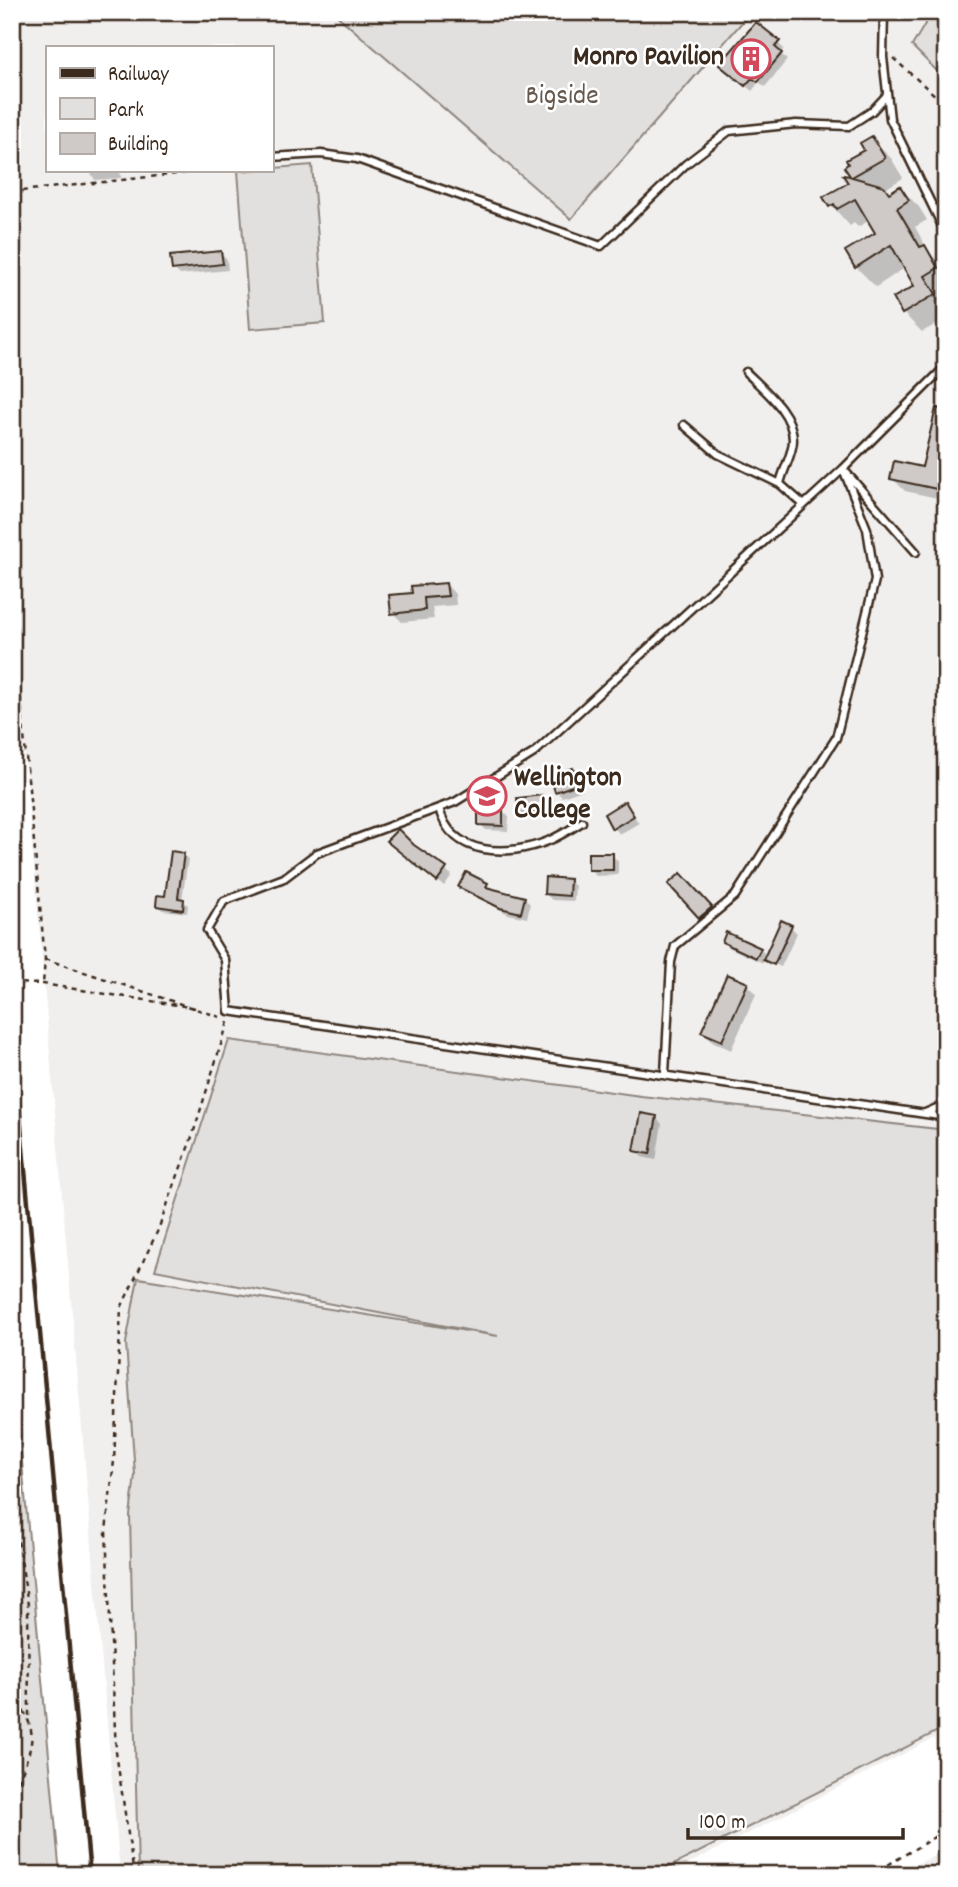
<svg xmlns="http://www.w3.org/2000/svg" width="958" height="1887" font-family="Dekko,sans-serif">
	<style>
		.built { fill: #f1efee; fill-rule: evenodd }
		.green { fill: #e2e0de; stroke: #8e857e; stroke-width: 2 }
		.shadow { fill: #0003 }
		.building { fill: #cfcac7; stroke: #3b2a1e; stroke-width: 2 }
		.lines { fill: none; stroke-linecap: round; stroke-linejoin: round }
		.lane-casing { stroke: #3b2a1e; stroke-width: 11 }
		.path { stroke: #3b2a1e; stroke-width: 2.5; stroke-dasharray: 5 5; stroke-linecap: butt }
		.lane { stroke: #fff; stroke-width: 6 }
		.rail { stroke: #3b2a1e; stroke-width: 4.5 }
		.labels { text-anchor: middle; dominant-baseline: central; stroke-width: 5; stroke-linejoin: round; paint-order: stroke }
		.poi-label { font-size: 28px; font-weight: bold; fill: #3b2a1e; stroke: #fff; text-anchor: end }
		.park-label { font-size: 28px; fill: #65584e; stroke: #fff }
	</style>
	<rect width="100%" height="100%" fill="#fff"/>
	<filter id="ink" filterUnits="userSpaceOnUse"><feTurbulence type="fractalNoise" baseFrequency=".0143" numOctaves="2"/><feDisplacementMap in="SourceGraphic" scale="14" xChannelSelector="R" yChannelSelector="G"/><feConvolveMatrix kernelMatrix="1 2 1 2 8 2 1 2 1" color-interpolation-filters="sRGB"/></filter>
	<g filter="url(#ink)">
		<path class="built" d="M12,12H946V1732L667,1875H120L12,608ZM47,47H271V170H47Z
			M945,1851L946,1875H892Z"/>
		<path class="green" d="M333,12H751L571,219Z
			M932,12H946V80L912,46Z
			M312,165L325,323L250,329L238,171Z
			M229,1040L641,1096L946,1130V1727L654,1875H138L130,1516L135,1475L126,1343L138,1278L498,1336L155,1270Z
			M12,1354L60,1875H12Z"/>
		<path class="shadow" d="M778,43L784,49L780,53L787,60L765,87L759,82L752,91L728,71Z
			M871,139L891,158L903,178L885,189L890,194L900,188L919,207L927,220L915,227L929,252L946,270V294L943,295L946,319L922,332L903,313L917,286L906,267L876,287L856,267L847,252L877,233L870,220L858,227L854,223L850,226L825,198L850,183L853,179L846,167L867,150Z
			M89,170H120L121,178L95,180Z
			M221,253L227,259L228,270L180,275L174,269Z
			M946,412V500L905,491L892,478L924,469Z
			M446,584L455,594L456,605L432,607L434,619L402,622L393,613L414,595Z
			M573,770L579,776L583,790L562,797L556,791Z
			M541,797L547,803L549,817L527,820L521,814Z
			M625,804L639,823L620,834L614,828Z
			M503,811L509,817L508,831L486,830L480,824Z
			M394,846L414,847L452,875L444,886Z
			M184,855L188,859L182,900L188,905L187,913L162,910L158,905L167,898Z
			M612,855L618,861V875L596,876L590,869Z
			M681,875L717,914L706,923L670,884Z
			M569,880L575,886L574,901L552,900L546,894Z
			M487,885L493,891L524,898L530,904L527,918L508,914L460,887Z
			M791,927L797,933L781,967L770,962V965L764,959L763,963L730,948L724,942L760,949L767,956Z
			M747,985L756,994L731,1050L712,1041L703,1031Z
			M656,1118L662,1124L656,1160L642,1157L636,1151Z"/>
		<path class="building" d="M756,22L780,41L775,47L782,53L758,82L752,78L745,86L719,65Z
			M872,136L885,158L852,177L884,186L889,193L900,186L909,200L897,208L920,247L925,245L938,268L925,276L936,294L902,314L893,298L914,286L891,245L855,268L845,251L875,233L855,199L837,209L834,204L829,207L823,197L848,183L843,175L850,176L844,167L848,164L846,160L864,150L860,143Z
			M221,251L223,264L172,270L170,256Z
			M936,408L946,410V491L890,479L894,461L922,467Z
			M446,583L448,596L424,598L425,610L391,614L389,595L412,593L411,586Z
			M573,768L578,784L555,792L550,775Z
			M542,795L544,812L519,815L517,798Z
			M625,801L634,816L612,829L604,814Z
			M478,808L503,809V826L478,825Z
			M398,829L414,845L447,868L437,882L386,841Z
			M171,851L184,853L178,898L184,899L183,910L156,906L157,895L165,896Z
			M588,853H613V870H588Z
			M466,872L488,883L486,887L525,897L521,913L500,908L458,887Z
			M681,873L712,907L699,918L668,884Z
			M545,877L570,879L569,896L544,894Z
			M781,920L792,925L774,965L763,960Z
			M726,932L761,948L756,958L722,942Z
			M727,974L748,983L722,1041L701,1032Z
			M641,1113L657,1116L650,1154L634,1151Z"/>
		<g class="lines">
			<g class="lane-casing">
				<path id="lane" d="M884,12L883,57L890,119L946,234
					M271,157L321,154L357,159L601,246L686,164L729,131L796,124L849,126L872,111L887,95
					M946,366L843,469L534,753L455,802L317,853L284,878L224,901L207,930L225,960L229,1011L946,1117
					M746,372C764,390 793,412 793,440C793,454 783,469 780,484
					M684,425L718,454L780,484L804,505
					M439,808C451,857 508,857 548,841C560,836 571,829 582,822
					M665,1074L671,962L675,946L735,896L836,738L875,580L867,529L843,469L916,552
					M925,1113L946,1104"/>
			</g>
			<path class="path" d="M893,58L946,105
				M12,192L213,170
				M12,608L45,959L43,984
				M45,959L220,1017
				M12,983L43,984L196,1008
				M12,1502L28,1605L29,1716
				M12,1694C41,1732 33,1742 18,1783L12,1789
				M134,1875L116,1752L106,1531L114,1461L121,1308L158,1230L193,1134L228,1022
				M871,1875L946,1830"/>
			<use href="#lane" class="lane"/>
			<path class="rail" d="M12,1029L90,1875"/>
		</g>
	</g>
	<defs>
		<g id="building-ring" transform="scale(2.0125)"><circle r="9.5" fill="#fff" stroke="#d1495b" stroke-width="1.5"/><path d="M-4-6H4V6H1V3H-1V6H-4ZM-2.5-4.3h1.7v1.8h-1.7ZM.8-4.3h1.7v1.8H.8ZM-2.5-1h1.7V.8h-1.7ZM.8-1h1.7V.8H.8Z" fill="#d1495b"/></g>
		<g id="school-ring" transform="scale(2.0125)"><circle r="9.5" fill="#fff" stroke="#d1495b" stroke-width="1.5"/><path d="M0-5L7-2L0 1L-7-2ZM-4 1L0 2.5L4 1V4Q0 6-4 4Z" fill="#d1495b"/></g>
	</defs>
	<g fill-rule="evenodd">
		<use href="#building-ring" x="751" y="59"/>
		<use href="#school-ring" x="487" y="796"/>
	</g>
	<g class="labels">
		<g class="poi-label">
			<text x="724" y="59">Monro Pavilion</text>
			<text x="514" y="780" text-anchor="start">Wellington<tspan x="514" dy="32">College</tspan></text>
		</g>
		<g class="park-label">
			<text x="562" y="98">Bigside</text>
		</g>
	</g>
	<rect width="958" height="1887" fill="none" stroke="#fff" stroke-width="42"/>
	<rect x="21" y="21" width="916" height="1845" fill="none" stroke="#3b2a1e" stroke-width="2.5" filter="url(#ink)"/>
	<rect x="46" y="46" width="228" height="126" fill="#ffffff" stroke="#b1aaa5" stroke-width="2"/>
	<rect x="60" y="68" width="35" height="10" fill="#3b2a1e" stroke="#b1aaa5" stroke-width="2"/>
	<text x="108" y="80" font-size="21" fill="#3b2a1e">Railway</text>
	<rect x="60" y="98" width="35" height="21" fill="#e2e0de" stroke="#b1aaa5" stroke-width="2"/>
	<text x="108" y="116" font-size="21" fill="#3b2a1e">Park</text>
	<rect x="60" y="133" width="35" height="21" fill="#cfcac7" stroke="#b1aaa5" stroke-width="2"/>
	<text x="108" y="150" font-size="21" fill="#3b2a1e">Building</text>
	<path d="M688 1828v10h215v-10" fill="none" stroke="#3b2a1e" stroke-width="3.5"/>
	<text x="699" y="1828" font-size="21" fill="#3b2a1e" stroke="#ffffff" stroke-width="5" paint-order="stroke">100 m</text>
</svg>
